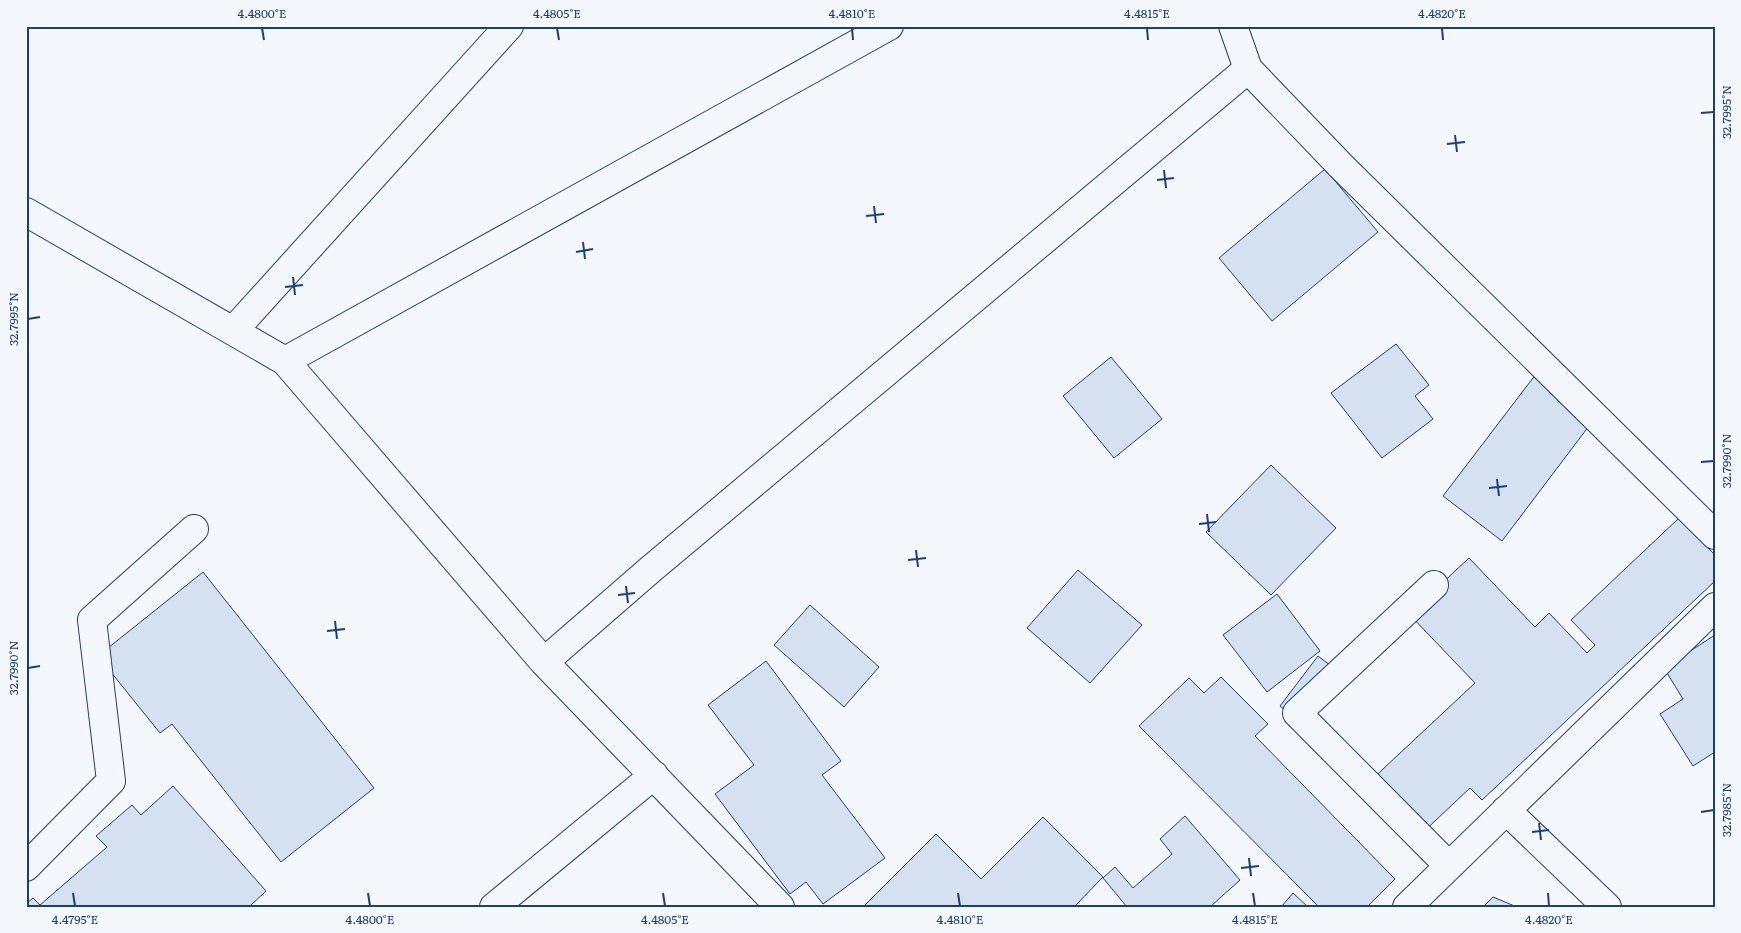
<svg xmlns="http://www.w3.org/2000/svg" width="1741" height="933" font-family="Literata,serif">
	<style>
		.building { fill: #d5e0f0; stroke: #1d3f73 }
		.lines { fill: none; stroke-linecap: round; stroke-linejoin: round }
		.minor-casing { stroke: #1d3f73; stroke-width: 30 }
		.minor { stroke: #f4f7fb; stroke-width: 28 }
		.ticks { fill: none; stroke: #1d3f73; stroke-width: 2 }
		.neatline { fill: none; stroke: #1d3f73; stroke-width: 2 }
		.ticks-label { font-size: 12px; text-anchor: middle; fill: #1d3f73 }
	</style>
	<rect width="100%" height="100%" fill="#f4f7fb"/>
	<path class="building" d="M1325,169L1378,232L1272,321L1219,258Z
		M1396,344L1429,385L1415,396L1433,419L1382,458L1331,393Z
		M1111,357L1162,419L1114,458L1063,396Z
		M1536,374L1595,418L1502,541L1443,496Z
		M1271,465L1336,528L1271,595L1206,532Z
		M1679,518L1715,555V581L1482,800L1470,788L1418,837L1367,784L1475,683L1409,614L1469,558L1535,627L1549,613L1587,653L1595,645L1571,620Z
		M1078,570L1142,625L1090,683L1027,628Z
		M203,572L374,788L281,862L172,724L160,733L98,656Z
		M1277,594L1320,651L1267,692L1223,635Z
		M810,605L879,667L844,707L774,645Z
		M1715,635V752L1693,766L1660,714L1683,699L1664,668Z
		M1318,656L1335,669L1296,719L1280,706Z
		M766,661L841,761L822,775L885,858L823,904L806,882L790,894L715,794L754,765L708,705Z
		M1221,677L1268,724L1255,736L1395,879L1367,907H1319L1139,726L1189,678L1204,693Z
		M173,786L266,891L249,907H26V904L33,898L40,905L107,847L96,836L132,805L141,815Z
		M1185,816L1240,880L1210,907H1127L1103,878L1115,867L1133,888L1172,854L1160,839Z
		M1043,817L1103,877L1074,907H863L936,834L981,879Z
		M1293,893L1308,907H1281Z
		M1493,897L1517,907H1483Z"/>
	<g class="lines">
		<g class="minor-casing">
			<path id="minor" d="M1233,26L1248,69L1341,166L1715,535
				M26,212L285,361L889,26
				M233,331L509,26
				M285,361L544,662L780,907
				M1434,585L1297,713L1449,866
				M544,662L651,569L1248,69
				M1506,810L1607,907
				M26,867L111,781L92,620L194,529
				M494,907L654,775
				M1407,907L1715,607"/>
		</g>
		<use href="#minor" class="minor"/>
	</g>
	<path class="ticks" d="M262,28L264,40M557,28L559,40M852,28L853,40M1147,28L1148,40M1442,28L1443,40M1701,113L1714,112M1455,135L1457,152M1447,144L1465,142M1164,170L1166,188M1157,180L1174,178M874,206L876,223M866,216L884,214M583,242L585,259M576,252L593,249M293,277L295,295M285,287L303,285M28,319L40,317M1701,462L1714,461M1497,479L1499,496M1489,488L1507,486M1207,514L1209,532M1199,524L1216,522M916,550L918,567M908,560L926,558M626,586L628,603M618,595L635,593M335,621L337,639M327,631L345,629M28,668L40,666M1701,812L1714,810M1539,823L1541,840M1532,832L1549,830M1249,858L1251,876M1241,868L1259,866M73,893L75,906M368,893L370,906M663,893L665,906M958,893L960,906M1253,893L1255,906M1548,893L1549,906"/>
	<rect width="1741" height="933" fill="none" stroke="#f4f7fb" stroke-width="55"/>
	<rect x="28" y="28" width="1686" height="878" class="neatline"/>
	<g class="ticks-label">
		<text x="262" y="18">4.4800°E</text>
		<text x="557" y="18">4.4805°E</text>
		<text x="852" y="18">4.4810°E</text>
		<text x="1147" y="18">4.4815°E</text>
		<text x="1442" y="18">4.4820°E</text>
		<text transform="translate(1727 112) rotate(-90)" y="4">32.7995°N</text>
		<text transform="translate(14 319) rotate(-90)" y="4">32.7995°N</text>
		<text transform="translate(1727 461) rotate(-90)" y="4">32.7990°N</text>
		<text transform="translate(14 668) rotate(-90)" y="4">32.7990°N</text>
		<text transform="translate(1727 810) rotate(-90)" y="4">32.7985°N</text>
		<text x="75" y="924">4.4795°E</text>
		<text x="370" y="924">4.4800°E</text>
		<text x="665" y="924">4.4805°E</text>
		<text x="960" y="924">4.4810°E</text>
		<text x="1255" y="924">4.4815°E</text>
		<text x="1549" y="924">4.4820°E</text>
	</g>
</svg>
